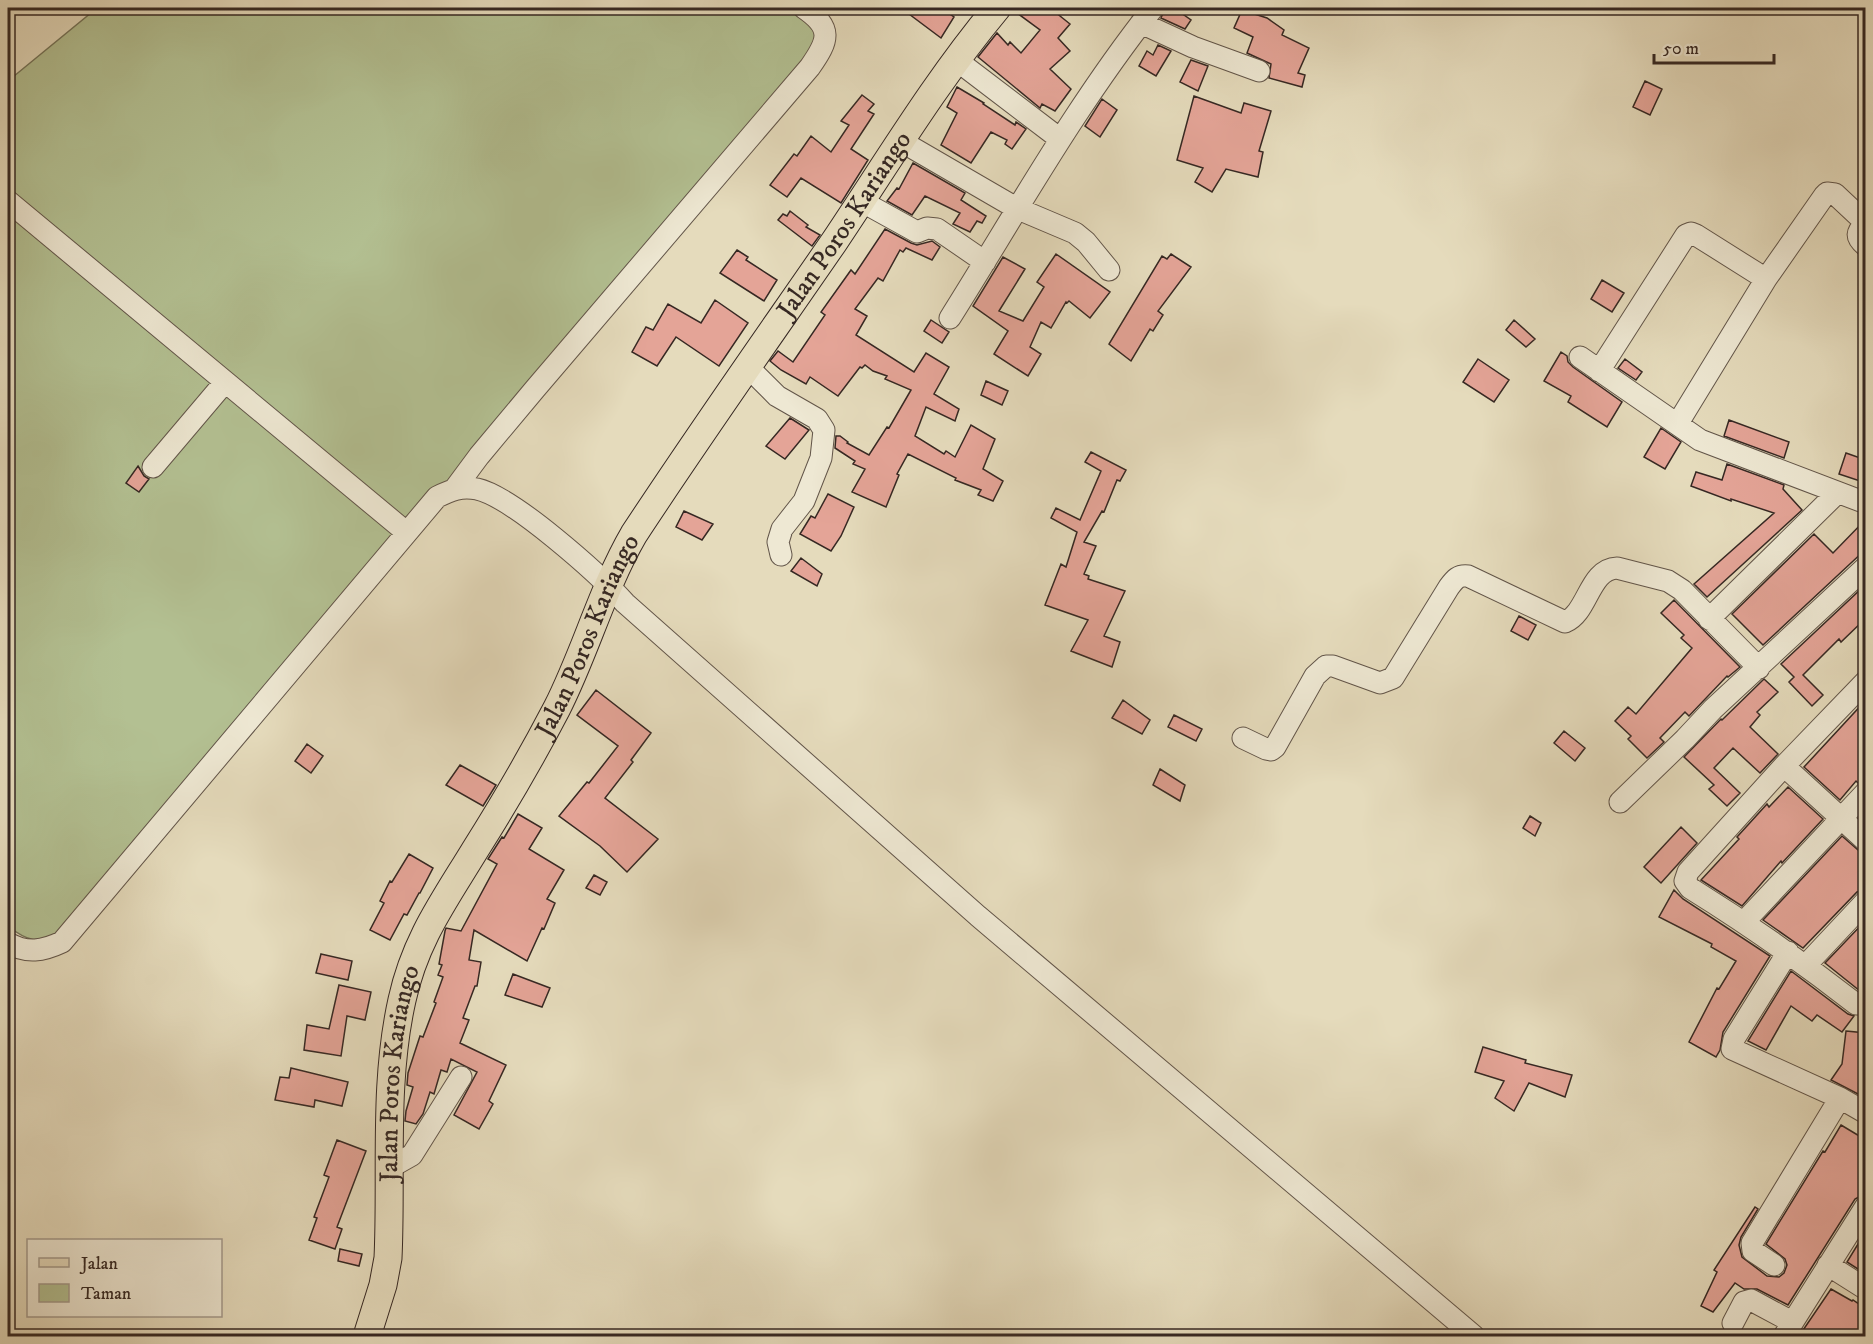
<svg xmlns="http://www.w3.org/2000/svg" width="1873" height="1344" font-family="'IM FELL DW Pica',serif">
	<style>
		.green { fill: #b3c092; stroke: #74745a; stroke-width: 1.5 }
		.building { fill: #e4a497; stroke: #362823; stroke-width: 1.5 }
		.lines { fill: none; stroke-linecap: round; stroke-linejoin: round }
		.minor-casing { stroke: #625549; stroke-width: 23 }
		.major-casing { stroke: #362823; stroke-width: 29 }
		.minor { stroke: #eee8d3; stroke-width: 21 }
		.major { stroke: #e5dbbc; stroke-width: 27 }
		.labels { text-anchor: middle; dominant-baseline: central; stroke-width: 5; stroke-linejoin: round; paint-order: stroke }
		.street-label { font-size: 26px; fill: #362823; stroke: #eee8d3 }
	</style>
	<rect width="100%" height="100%" fill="#e5dbbc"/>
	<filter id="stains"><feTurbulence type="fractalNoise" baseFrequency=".00333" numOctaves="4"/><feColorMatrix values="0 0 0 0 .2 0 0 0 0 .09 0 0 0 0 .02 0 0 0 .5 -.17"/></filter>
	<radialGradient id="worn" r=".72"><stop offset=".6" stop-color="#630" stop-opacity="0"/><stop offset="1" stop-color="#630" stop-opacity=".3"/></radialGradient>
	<path class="green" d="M97,8H809L825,41L61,934C37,943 28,942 8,926V81Z"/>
	<path class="building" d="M901,8H941L954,17L941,38Z
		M1012,8H1050L1070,24L1058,38L1070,51L1050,69L1071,89L1055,111L1042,104L1040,108L978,57L997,33L1008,45L1010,42L1021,53L1040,30L1013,10Z
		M1165,8H1174L1191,20L1185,29L1161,18Z
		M1242,10L1267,18L1284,30L1282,35L1309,48L1298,73L1305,75L1302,87L1269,78L1271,64L1247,53L1253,37L1234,28Z
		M1158,45L1171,51L1156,76L1139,66L1147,51L1153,55Z
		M1191,60L1208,66L1198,91L1180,82Z
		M1645,81L1662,89L1650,115L1633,107Z
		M957,87L984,103L983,104L1015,125L1016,122L1026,129L1012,149L1005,144L1007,140L991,132L971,163L941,145L957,113L947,107Z
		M862,95L874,104L868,111L874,114L851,149L868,160L841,203L801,178L787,197L770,185L794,154L797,156L811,136L831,152L849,125L841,121Z
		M1194,96L1241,113L1244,103L1271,111L1259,151L1263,152L1258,177L1226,169L1212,192L1195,182L1203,168L1177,160Z
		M1102,99L1117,110L1100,137L1085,126Z
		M913,163L965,193L961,200L986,216L982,223L977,221L970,232L953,224L960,213L925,196L912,215L887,201L897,188L899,189Z
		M790,211L808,225L806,227L820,235L812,246L778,220L783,214L787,216Z
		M885,229L911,243L917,245L932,241L940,247L932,260L906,248L903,252L900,250L883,281L878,278L855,309L867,316L856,335L914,372L926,353L949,367L934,394L959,409L955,421L926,407L915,436L944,454L946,451L955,457L971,425L995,439L983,469L1003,481L993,501L978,495L981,490L955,480L956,478L908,454L897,474L899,475L886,507L852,492L865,469L853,464L855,461L835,448L836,436H840L848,442L847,443L869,455L887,427L889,428L911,390L885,379L887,376L873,371L865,365L862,368L860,367L838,396L810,377L806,384L781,370L770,361L778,351L793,362L825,315L821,312L851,270L855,274Z
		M737,250L748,257L746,260L777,280L764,301L720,273Z
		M1056,254L1110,292L1090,318L1069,301L1067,303L1066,302L1051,328L1041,322L1030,347L1041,354L1028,376L994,354L1008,331L973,306L1003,257L1025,269L999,311L1023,321L1044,287L1037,282Z
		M1171,254L1191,267L1158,311L1163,315L1153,331L1150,329L1131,361L1109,344L1162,256L1167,259Z
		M1602,280L1624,293L1612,312L1591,299Z
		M715,300L748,323L719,366L676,337L657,366L632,352L646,327L653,330L668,304L701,323Z
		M931,320L949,332L942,343L924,331Z
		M1514,320L1535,339L1526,347L1506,330Z
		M1561,352L1567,356L1568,362L1573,367L1622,402L1607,427L1568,402L1571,396L1544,381Z
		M1478,359L1509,380L1494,402L1463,382Z
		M1625,359L1642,372L1636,380L1618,368Z
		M986,381L1008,391L1002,405L981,395Z
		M790,418L809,430L785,459L766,446Z
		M1729,420L1789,442L1784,458L1724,436Z
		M1661,428L1681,442L1665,469L1644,457Z
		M1091,452L1126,470L1120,481L1117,480L1104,512L1102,511L1084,542L1096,546L1084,574L1089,576L1088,579L1125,591L1104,636L1120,642L1112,667L1071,651L1088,620L1045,605L1061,564L1066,567L1077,532L1051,518L1056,508L1080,520L1101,471L1085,462Z
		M1846,453L1866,460V483L1839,474Z
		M1727,464L1784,485L1783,489L1802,510L1707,597L1694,584L1774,513L1731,499V501L1691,486L1696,472L1722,480Z
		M138,466L144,476L149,479L139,492L126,483Z
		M828,494L854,507L841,536L831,551L800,534L811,516L815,518Z
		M684,511L713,524L702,540L676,527Z
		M1866,519V549L1763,645L1732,614L1814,534L1833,553Z
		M801,558L822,574L817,586L791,571Z
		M1862,588L1866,591V618L1841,642L1839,639L1803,675L1823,695L1812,706L1789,682L1794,677L1781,664Z
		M1674,600L1740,667L1728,677L1727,676L1689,716L1685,712L1660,738L1664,742L1647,758L1628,739L1631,736L1615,721L1628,707L1636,714L1692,648L1681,638L1684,635L1661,613Z
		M1519,616L1536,625L1528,640L1511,631Z
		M1764,679L1778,692L1757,712L1760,715L1750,727L1778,754L1760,773L1733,748L1714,768L1740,793L1727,806L1709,789L1714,785L1684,757L1721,719L1722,720Z
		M596,690L651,733L631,760L633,762L605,798L658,839L627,872L600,846L559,816L587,782L589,783L618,746L577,715Z
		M1123,700L1150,720L1142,734L1112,718Z
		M1866,700V780L1858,783L1856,781L1840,800L1804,767Z
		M1174,715L1202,729L1196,741L1168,727Z
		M1564,731L1585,748L1575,761L1554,743Z
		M307,744L323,756L311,773L295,761Z
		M460,765L496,785L483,806L446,785Z
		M1160,769L1185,785L1180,801L1153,785Z
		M1788,787L1823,819L1782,863L1781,861L1742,906L1701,880L1739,839L1737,837L1767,804L1769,807Z
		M518,814L542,828L529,849L564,870L547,899L555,903L544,929L542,928L527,961L474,930L469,960L481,962L477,986H475L463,1018L469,1020L460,1043L506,1065L489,1101L493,1104L479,1129L454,1115L477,1072L451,1059L447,1072L441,1070L434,1094L430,1092L423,1114L416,1124L405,1121L406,1111L413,1087L407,1085L408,1073L420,1036L423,1037L436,1003L434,1002L443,977L438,975L442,965L439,964L445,931L446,928L461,931L497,864L488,859L502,837L504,838Z
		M1530,816L1541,823L1535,836L1523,828Z
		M1681,827L1697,843L1661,883L1644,867Z
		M1842,836L1866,857V889L1857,892L1803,948L1763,920Z
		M409,854L433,868L420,893H419L407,915L404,914L390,940L370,930L384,903L380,901L390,881L392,882Z
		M594,875L607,882L600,895L586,888Z
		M1674,890L1683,899L1770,956L1723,1032L1720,1050L1716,1057L1689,1042L1717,988L1719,989L1736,961L1711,947L1712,944L1659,917Z
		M1866,920V990L1860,991L1825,963Z
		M321,954L352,961L348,980L316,973Z
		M1791,971L1848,1014L1854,1016L1842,1032L1817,1015L1812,1021L1791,1006L1766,1050L1748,1041Z
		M513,974L550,988L542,1007L505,995Z
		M339,985L371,992L365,1020L347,1016L341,1056L304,1050L307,1025L329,1029Z
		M1846,1031L1866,1033L1862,1067H1866V1083L1858,1094L1831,1080L1842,1064Z
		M1483,1047L1526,1060L1525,1063L1572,1075L1565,1097L1529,1083L1514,1111L1495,1098L1504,1081L1475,1072Z
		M291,1068L348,1082L342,1106L315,1100L314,1107L275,1100L280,1077L289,1078Z
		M1841,1125L1866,1140V1193L1855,1199L1788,1305L1757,1289H1744L1735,1283L1713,1312L1701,1306L1717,1272L1714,1270L1755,1207L1758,1209L1741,1237L1739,1245L1742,1257L1767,1276L1779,1277L1784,1273L1787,1265L1785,1259L1766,1244L1823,1151L1825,1152Z
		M337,1140L366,1151L337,1227L342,1229L335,1249L309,1240L317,1218L314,1217L329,1177L324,1175Z
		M1866,1231V1264L1861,1271L1847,1262Z
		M340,1249L362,1254L359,1266L338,1261Z
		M1831,1289L1852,1301L1853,1300L1866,1309V1326L1858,1336H1799Z"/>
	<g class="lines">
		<g class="minor-casing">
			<path id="minor" d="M1141,23L1193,47L1259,71
				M955,59L1060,139
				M899,140L1016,208L1075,233L1086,242L1109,270
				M8,201L406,532
				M861,201L917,232L927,228L937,229L985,262
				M1866,223C1856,232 1855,237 1866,246
				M950,318C1016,213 1076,105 1153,8
				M1580,357L1700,440L1866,503
				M747,366L777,396L817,419L824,430L821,458L804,501L782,529L778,542L781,555
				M1599,371L1686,235L1691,233L1696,235L1766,279
				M1678,423L1766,279L1824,196L1827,193L1835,194L1866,223
				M153,467L225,382
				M456,487L479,456L535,389L810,67C829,40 833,28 804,8
				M1709,619L1837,493
				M1866,681L1784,766L1688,872L1685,881L1690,888C1748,924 1802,962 1856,1004H1866
				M1243,738L1266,749L1271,750L1275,747L1315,676L1326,666H1333L1380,683L1393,678L1449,587C1455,579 1458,575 1468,576L1565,622C1588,613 1589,569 1617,568L1668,581L1682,590L1759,668
				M1784,766L1866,841
				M1620,802L1685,739L1713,709L1866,567
				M1744,922L1866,792
				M8,943C27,954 43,951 62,942L437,497C451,490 461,486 477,489C513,497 599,574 625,603L978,916L1474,1336
				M1788,952L1734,1039L1732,1049L1840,1098L1866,1113
				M1806,965L1866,901
				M389,1168L412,1155L461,1077
				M1774,1265L1753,1251L1752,1243L1840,1098
				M1828,1265L1866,1289
				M1733,1323L1744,1302L1751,1300L1792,1322
				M1784,1336L1866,1206"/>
		</g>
		<g class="major-casing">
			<g id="major">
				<path id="s1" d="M367,1336L383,1285L388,1258C392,1172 383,1085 402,1000C415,940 444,901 475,850C504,804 532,756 557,708C586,651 602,589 634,534C699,435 767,339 834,242C887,163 936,81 997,8"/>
			</g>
		</g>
		<use href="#minor" class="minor"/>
		<use href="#major" class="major"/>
	</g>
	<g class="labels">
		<g class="street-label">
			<text stroke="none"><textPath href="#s1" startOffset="1236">Jalan Poros Kariango</textPath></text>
			<text stroke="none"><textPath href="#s1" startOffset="750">Jalan Poros Kariango</textPath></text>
			<text stroke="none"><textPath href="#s1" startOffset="266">Jalan Poros Kariango</textPath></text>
		</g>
	</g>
	<rect width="1873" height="1344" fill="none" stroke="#e5dbbc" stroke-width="30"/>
	<rect x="9" y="9" width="1855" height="1326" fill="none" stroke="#362823" stroke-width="3"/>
	<rect x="15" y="15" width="1843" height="1314" fill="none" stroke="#362823" stroke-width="1.5"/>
	<rect x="27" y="1239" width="195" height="78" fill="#eee8d3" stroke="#a49b8d" stroke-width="1.5"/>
	<rect x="39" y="1258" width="30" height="9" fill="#e5dbbc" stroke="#a49b8d" stroke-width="1.5"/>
	<text x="81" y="1269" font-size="18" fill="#362823">Jalan</text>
	<rect x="39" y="1284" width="30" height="18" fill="#b3c092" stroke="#a49b8d" stroke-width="1.5"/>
	<text x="81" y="1299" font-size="18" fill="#362823">Taman</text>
	<path d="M1654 54v9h120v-9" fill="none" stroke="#362823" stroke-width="3"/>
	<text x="1663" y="54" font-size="18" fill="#362823" stroke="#eee8d3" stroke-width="4.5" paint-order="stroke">50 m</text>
	<rect width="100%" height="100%" filter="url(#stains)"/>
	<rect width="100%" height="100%" fill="url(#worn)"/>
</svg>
